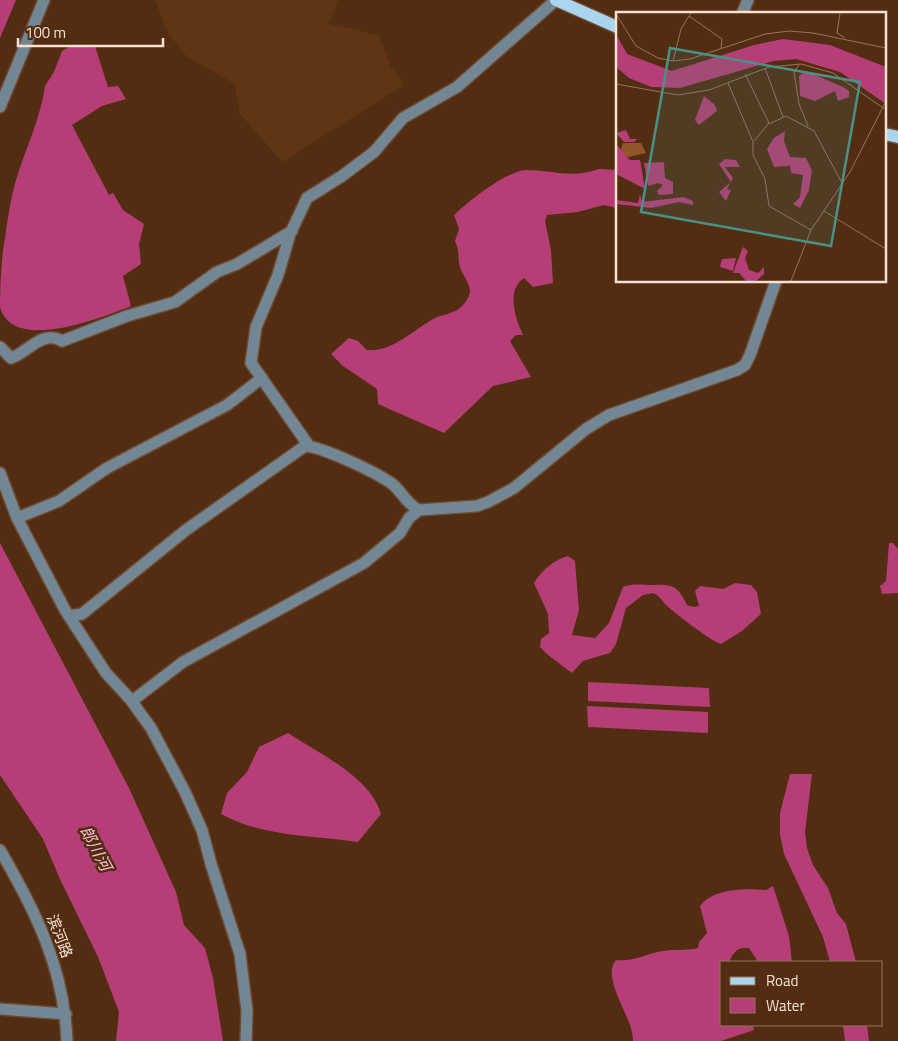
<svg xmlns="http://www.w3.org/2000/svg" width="898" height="1041" font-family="'Titillium Web','Noto Sans SC',sans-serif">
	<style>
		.built { fill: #603513 }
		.water { fill: #b43e75 }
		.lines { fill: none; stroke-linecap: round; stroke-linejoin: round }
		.minor-casing { stroke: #6d4a31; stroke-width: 14 }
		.major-casing { stroke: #6d4a31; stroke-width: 15 }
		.minor { stroke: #728793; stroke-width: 11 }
		.major { stroke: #abd5ef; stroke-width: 12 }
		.labels { text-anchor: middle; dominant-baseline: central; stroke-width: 5; stroke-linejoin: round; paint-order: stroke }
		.street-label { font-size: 15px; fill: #f9e1d2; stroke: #522d12 }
		.water-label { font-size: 16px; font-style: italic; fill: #fdbed5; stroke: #522d12 }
		.inset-road { fill: none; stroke: #95755f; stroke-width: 1 }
		.view { fill: #4a9187; fill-opacity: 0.15; stroke: #4a9187; stroke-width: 2.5 }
		.inset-edge { fill: none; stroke: #f9e1d2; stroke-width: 2.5 }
	</style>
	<rect width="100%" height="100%" fill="#522d12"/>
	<path class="built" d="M155,0H338L329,24L379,35L390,66L402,80L403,86L282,162L240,114L235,84L187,57L168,33Z"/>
	<path class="water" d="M0,0H16L0,38Z
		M95,46L108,87L118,86L126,99L102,106L72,125L109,195L113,193L123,210L144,224L139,244L141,264L123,276L131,306C103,317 13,354 0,307C0,293 1,265 3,251C7,227 9,203 16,180C25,150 41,117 45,86L54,72L62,51L69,47Z
		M599,169L617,170V208L604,205L578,212L547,215L545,221L551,250L553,283L533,287L524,278C506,290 515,318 523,335H516L510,341L531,377L493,386L444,433L378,404L377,389L343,366L331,354L349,338L358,341L367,350C393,352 413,330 435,318C442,315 450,314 457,310C462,307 469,299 470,292C470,281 460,273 459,263C458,254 459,250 455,241L459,229L454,215C469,201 506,171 526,170C553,170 570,179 599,169Z
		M0,543L129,788L176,892L184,925L205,948L213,978L223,1041H116L119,1012L98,957L59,877L43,839L0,775Z
		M889,543H893L898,549V593L882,594L880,586L886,581Z
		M568,556L575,561L579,610L572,635L595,638L609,623L623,587C634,583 642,585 654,585C674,584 678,587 687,605L694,607L699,606L695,591L700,586L723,589L735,583L751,585L757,592L761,614L742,631L721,644C712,642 676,614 667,606C662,601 660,596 653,593L643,595L626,608L616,644L610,653L583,661L572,673L548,655L540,647L541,639L549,633L548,614L534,583C542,570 554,560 568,556Z
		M588,682L709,688L710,707L588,701Z
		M587,706L708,712V733L588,727Z
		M288,733C318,753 371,777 381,814L358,842C311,835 263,837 221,814L227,793L247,772L259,747Z
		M790,774H812L805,832L807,848L813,865L828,888L837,913L846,924L856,962H830L823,937L784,854L780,835V813Z
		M773,886L789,936L792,962H758L749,948C737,947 734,952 729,962H722V1025H753L754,1030L721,1041H633C634,1018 600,979 616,960C633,962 646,954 662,951C675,949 685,951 698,948L699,942L707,933L700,906C713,888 746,888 766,890Z
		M843,1025H867L869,1041H845Z"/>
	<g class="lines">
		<g class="minor-casing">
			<path id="minor" d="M742,14L748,0
				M0,107L44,0
				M0,347L11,358C27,353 43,329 62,341L127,316L175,302L217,272L237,264L292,231
				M309,446L251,363L256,327L278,275L290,234L307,198L342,176L374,152L403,118L457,87L556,0
				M0,473L17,518L65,610L106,673L130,699L151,728L185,792L202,830L211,864L240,954L247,1011L246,1041
				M17,518L59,501L107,468L227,405L262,378
				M69,616L82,614L186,530L305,446C323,447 375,472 391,483C402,491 406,504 419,510
				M132,701L183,662L364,563L400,533L409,518L419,510L477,506L488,502L514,488L586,429L609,415L737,370L745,365L750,355L776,281
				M0,850C36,912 64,968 67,1041
				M0,1009L66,1014"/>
		</g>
		<g class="major-casing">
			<path id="major" d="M556,0L617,27
				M884,134L898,137"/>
		</g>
		<use href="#minor" class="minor"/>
		<use href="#major" class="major"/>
	</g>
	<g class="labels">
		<g class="street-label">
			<text transform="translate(60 936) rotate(69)">滨河路</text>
		</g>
		<g class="water-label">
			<text transform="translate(96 848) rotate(62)">郎川河</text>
		</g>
	</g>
	<g transform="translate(616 12)">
		<rect width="270" height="270" fill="#522d12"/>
		<path d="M7,131H25L30,141L12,145L4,139Z" fill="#91562a"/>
		<path d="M0,22L11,42L56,59L138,33L167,27L214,33L270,55V92L224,60L180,47L158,49L64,76L35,75L13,66L0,55ZM190,59L227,75L233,79V85L222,89L219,79L199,89L184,84L183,64ZM88,84L99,93L101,99L83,113L79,108ZM10,118L14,127H21L18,130H8L0,121ZM169,119L168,129L174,145L190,146L196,158L193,178L184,196L177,192L184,185L187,163L175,161L174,154L158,155L151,137L158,126ZM0,132L14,148H24L29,177L0,162ZM109,147L120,148L124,155H109L117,166L111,177L115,178L110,189L103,180L115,170L103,152ZM48,150L49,166L57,170V182L43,183L41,179L47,173L42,171L32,174L28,151ZM24,182L26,190L67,185L77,189V193L63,190L35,196L0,192V188L22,191ZM127,235L132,239L129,246L133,258L142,261L148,255V262L140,269H130L123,261H117ZM106,247L120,246L117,259L104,255Z" fill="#b43e75"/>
		<path class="inset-road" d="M224,1L221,21L229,26M0,2L20,34L42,46L57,49L74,47L149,22L173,19L197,21L270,36M73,4L106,27L105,36M57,49L65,17L75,1M183,53L178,60L183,92L192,114M149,56L167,105M129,62L153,111L138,129M112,71L137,130V143L149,167L153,194L195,218M0,72L62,83L93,78L153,55L185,52L217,61L270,98M153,112L170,104L198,119L226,171M208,199L270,237M175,269L195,218L234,160L270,89"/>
		<path class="view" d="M54,36L244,70L215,234L25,200Z"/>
		<rect width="270" height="270" class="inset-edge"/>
	</g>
	<rect x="720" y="961" width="162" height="65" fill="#522d12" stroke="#95755f"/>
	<rect x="730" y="977" width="25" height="8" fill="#abd5ef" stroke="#95755f"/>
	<text x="766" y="986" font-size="15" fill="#f9e1d2">Road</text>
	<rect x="730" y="998" width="25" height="15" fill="#b43e75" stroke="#95755f"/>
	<text x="766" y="1011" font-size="15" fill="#f9e1d2">Water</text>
	<path d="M18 38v8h145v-8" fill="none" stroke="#f9e1d2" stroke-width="2.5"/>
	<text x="25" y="38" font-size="15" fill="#f9e1d2" stroke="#522d12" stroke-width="4" paint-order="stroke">100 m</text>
</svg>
